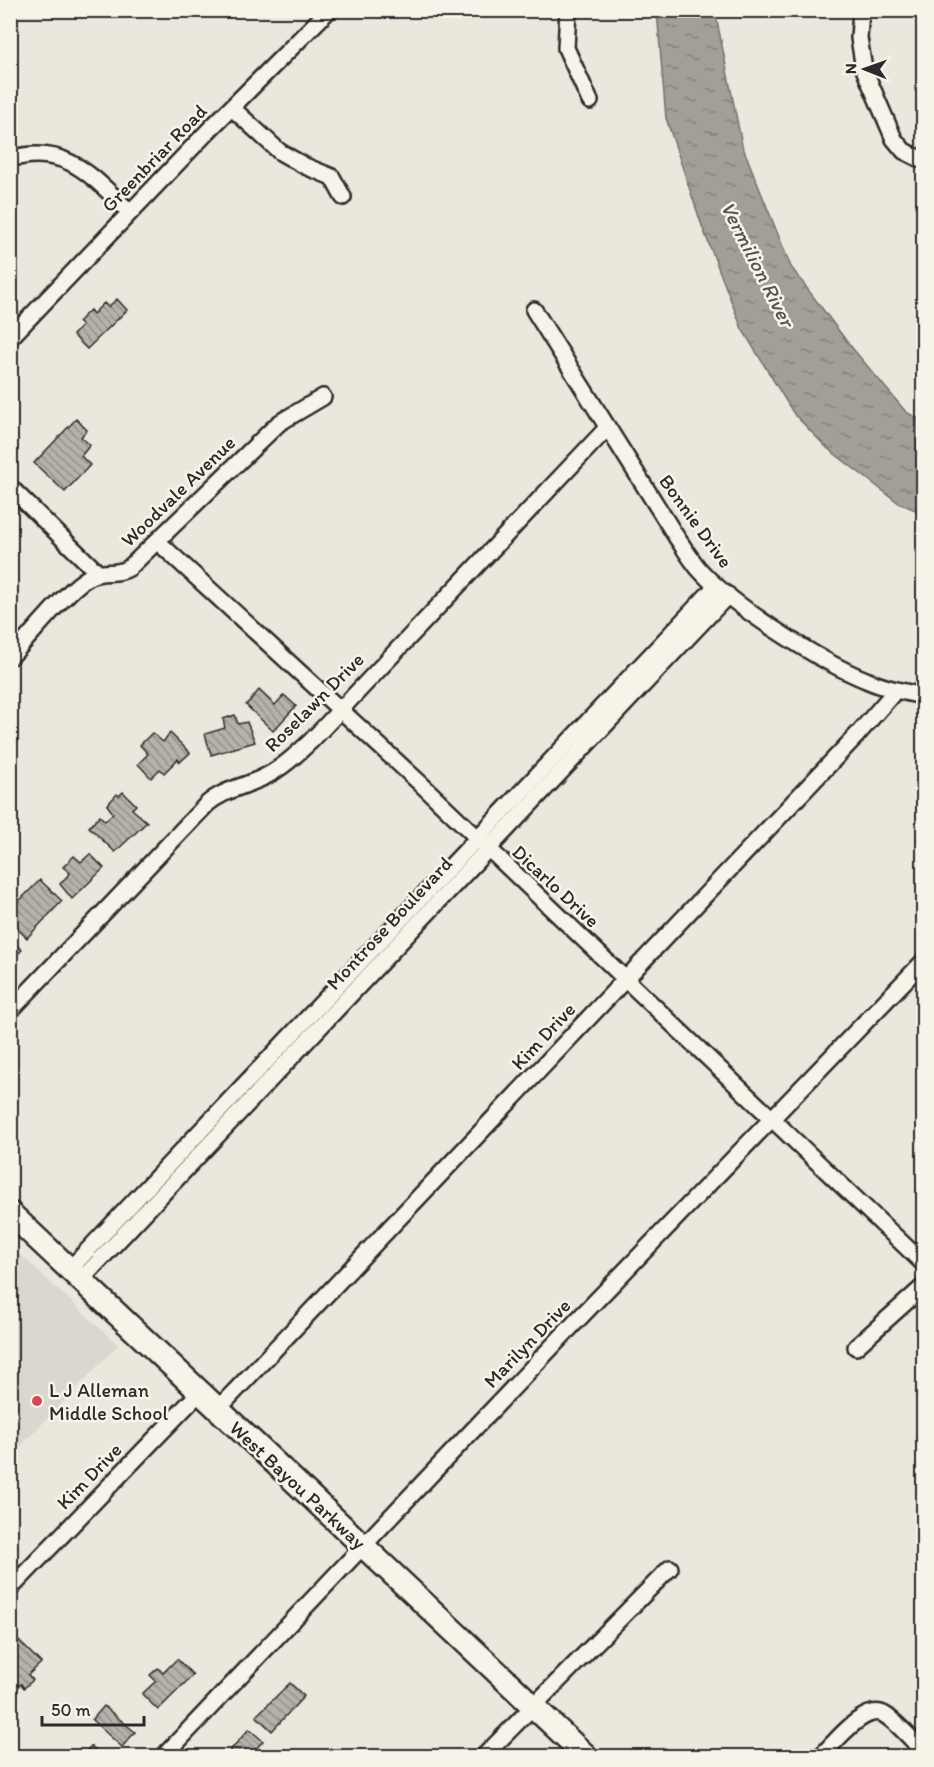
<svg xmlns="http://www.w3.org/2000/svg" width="934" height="1767" font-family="Itim,sans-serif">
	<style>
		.built { fill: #dbd7ce }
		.water { fill: url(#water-ripples); stroke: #72716c; stroke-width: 1.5 }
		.building { fill: url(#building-back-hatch); stroke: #2b2b2b; stroke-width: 1.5 }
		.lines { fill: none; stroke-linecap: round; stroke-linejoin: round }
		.street-casing { stroke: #2b2b2b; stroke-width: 20 }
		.secondary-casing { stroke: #2b2b2b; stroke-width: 27 }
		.street { stroke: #f7f3e8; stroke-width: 15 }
		.secondary { stroke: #f7f3e8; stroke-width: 22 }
		.poi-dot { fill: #d1495b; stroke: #f7f3e8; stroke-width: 2 }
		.labels { text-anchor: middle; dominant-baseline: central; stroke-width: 5; stroke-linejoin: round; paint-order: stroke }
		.street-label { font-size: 20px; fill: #2b2b2b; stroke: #f7f3e8 }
		.poi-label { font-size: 20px; fill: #2b2b2b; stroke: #f7f3e8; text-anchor: start }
		.water-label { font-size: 21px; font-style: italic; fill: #555451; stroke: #f7f3e8 }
	</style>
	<defs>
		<pattern id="water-ripples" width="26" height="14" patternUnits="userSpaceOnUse" patternTransform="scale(1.5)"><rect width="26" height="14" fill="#a29f98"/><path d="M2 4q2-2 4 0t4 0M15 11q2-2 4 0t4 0" fill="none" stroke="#84827c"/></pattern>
		<pattern id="building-back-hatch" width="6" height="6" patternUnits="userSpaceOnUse" patternTransform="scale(1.5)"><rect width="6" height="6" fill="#b5b2ab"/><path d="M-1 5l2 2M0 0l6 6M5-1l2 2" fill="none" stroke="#93918b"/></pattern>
	</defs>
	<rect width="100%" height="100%" fill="#ebe7dd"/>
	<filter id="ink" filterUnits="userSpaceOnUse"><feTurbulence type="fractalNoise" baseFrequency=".0167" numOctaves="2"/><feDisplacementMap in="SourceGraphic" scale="12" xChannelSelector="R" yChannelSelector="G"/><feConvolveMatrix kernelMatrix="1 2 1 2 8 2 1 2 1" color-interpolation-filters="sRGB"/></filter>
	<g filter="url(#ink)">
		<path class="built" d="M10,1245L118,1345L11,1456H10Z"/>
		<path class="water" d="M657,11H715L742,145L791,267L848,343L906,412L923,421V513L899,503L827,448L794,414L742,329L702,226L666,118Z"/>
		<path class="building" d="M117,299L127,310L87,349L73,335L82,326L78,322L90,310L93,314L104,303L108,307Z
			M76,419L87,430L81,437L90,445L81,456L90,465L65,492L34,463Z
			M259,690L275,705L284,695L296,706L273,731L246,705Z
			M235,715L238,724L247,722L255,742L211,755L205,734L225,728L223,719Z
			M152,733L163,742L170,733L190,753L180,762L178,759L164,773L160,769L151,778L138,764L148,754L140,745Z
			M123,792L136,805L132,809L147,822L115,852L89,827L100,816L105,821L113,813L107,805L117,794L119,796Z
			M90,854L104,868L72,899L60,884L70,873L63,867L74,856L81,862Z
			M40,880L62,901L27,938L10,922V910Z
			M10,939L22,950L10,961Z
			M16,1638L41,1663L28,1675L33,1680L24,1688L21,1684L16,1689L10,1683V1643Z
			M177,1659L193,1675L158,1710L142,1694L156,1681L150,1675L158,1668L163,1673Z
			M290,1683L304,1696L272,1731L256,1716Z
			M104,1706L135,1732L122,1747L92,1720Z
			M249,1729L263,1741L251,1754L254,1756H225Z
			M91,1746L103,1756H81Z"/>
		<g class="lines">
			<g class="street-casing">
				<path id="street" d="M568,10L566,48L590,101
					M861,10L859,38L864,69L894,139L904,151L924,161
					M232,108L280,152L305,166L332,177L343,197
					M10,159C67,143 92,177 130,212
					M534,310L677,538C684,548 690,558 698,568C729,604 821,662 866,680C884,688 904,692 924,696
					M10,338L211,128L329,10
					M10,487L98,573
					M157,541L421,784L924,1264
					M10,657C30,637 67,589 89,577C101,569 117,576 129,568L279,423L323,397
					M10,1011L207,804C223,790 243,787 262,778C280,770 296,755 311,741L607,428
					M69,1270L716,586
					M81,1280L728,595
					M856,1347L924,1286
					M218,1409L857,735L896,690
					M10,1589L199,1393
					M164,1756L565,1333L924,961
					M484,1756L670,1568
					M821,1756C834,1744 865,1702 885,1715C899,1724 912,1740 924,1752"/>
			</g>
			<g class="secondary-casing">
				<path id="secondary" d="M10,1213L586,1756"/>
			</g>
			<use href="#street" class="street"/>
			<use href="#secondary" class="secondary"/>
		</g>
	</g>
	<circle class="poi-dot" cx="37" cy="1401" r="6"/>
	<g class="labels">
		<g class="street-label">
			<text transform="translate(154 158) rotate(-46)">Greenbriar Road</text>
			<text transform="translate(178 491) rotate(-44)">Woodvale Avenue</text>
			<text transform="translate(696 521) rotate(54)">Bonnie Drive</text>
			<text transform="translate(314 702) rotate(-45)">Roselawn Drive</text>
			<text transform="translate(556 886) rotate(43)">Dicarlo Drive</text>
			<text transform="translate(389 923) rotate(-47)">Montrose Boulevard</text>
			<text transform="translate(543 1036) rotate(-47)">Kim Drive</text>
			<text transform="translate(527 1343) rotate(-46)">Marilyn Drive</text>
			<text transform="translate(89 1476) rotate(-46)">Kim Drive</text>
			<text transform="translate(298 1485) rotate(43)">West Bayou Parkway</text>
		</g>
		<g class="poi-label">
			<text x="49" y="1390">L J Alleman<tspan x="49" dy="23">Middle School</tspan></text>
		</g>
		<g class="water-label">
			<text transform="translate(758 264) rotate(63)">Vermilion River</text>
		</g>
	</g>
	<rect width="934" height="1767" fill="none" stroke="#f7f3e8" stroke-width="36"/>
	<rect x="18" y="18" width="898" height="1731" fill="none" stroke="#2b2b2b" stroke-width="2" filter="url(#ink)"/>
	<g transform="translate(865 69) rotate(271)" stroke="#f7f3e8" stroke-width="4.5" paint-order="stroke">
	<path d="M0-4.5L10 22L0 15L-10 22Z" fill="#2b2b2b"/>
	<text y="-9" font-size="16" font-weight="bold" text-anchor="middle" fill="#2b2b2b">N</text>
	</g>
	<path d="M42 1716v9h102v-9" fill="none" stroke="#2b2b2b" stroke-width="3"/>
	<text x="51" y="1716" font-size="18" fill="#2b2b2b" stroke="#f7f3e8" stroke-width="4.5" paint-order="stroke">50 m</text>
</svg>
